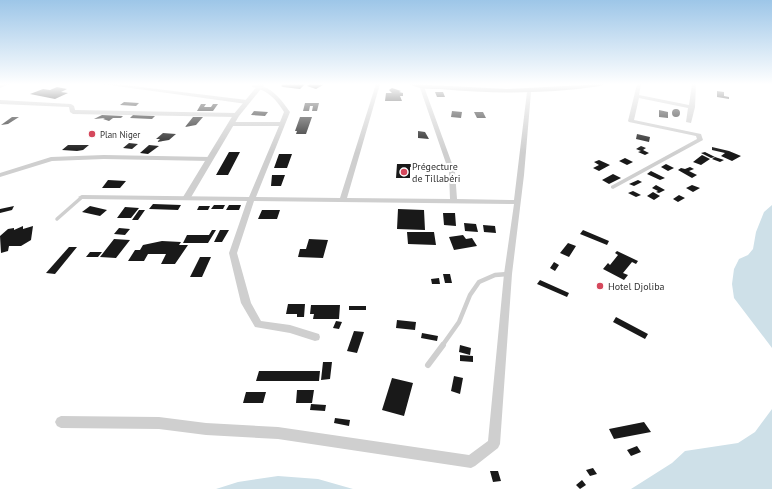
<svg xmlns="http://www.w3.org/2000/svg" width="772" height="489" font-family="'PT Sans',sans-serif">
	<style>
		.water { fill: #cee0e8 }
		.building { fill: #191919 }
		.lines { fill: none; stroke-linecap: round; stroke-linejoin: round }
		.service-far2 { stroke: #cfcfcf; stroke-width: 3.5 }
		.service-far1 { stroke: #cfcfcf; stroke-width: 4.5 }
		.service { stroke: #cfcfcf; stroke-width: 6 }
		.minor { fill: #cfcfcf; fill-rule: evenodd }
		.tertiary { fill: #cfcfcf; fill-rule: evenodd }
		.primary { fill: #aaa; fill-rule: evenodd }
		.poi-dot { fill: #d5485c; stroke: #fff; stroke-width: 1.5 }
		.labels { text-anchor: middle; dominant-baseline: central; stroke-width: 4; stroke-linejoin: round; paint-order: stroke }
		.far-poi-label { font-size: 9px; fill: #323232; stroke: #fff; text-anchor: start }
		.poi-label { font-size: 10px; fill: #323232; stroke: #fff; text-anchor: start }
	</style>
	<rect width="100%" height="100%" fill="#fff"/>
	<path class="water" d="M772,205V348L734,298L732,284L734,269L739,259L748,255L753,249L756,232L764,212Z
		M772,409V489H631L672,463L685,451L738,443L755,432Z
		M278,476L318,479L353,489H216L238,482Z"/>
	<path class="building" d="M283,84H305L300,89L283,87L281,86Z
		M310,84H313L323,85L316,89L307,86Z
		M57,87L67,89L61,92L68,93L55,99L30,94L43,89L50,90Z
		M392,88L401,91L399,92L403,93V96H400L402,101H385L386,93H392L389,90Z
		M717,91L724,92V96L729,97V99L717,97Z
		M435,92H443L445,97H437Z
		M124,102L139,103L136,106L120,105Z
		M305,103H319L317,111H312L313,106H310L309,111H303Z
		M201,104H206L204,107H211L213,104H218L213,111H197Z
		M672 113a4 4 0 1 1 8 0a4 4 0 1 1-8 0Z
		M659,110L668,112V118L659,117Z
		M254,111L268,112L265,116L251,115Z
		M452,111L462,112L461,118L451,117Z
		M474,112H483L486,118H477Z
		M102,115L123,116L121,118H113L109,121L103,119L105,118L94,119Z
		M133,115L155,116L152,119L130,118Z
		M12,117H19L8,124L1,125Z
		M193,117H203L196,125L185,127Z
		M300,117H312L306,134H296L297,131H295Z
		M418,131L425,132L429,139L418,138Z
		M163,133L176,134L169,140L157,142L160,139H156Z
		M637,134L650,137L649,142L636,139Z
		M129,143L138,144L132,149L123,148Z
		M68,145H89L83,150L77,151L62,150Z
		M149,145L159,146L148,154L140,153Z
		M641,146L646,148L643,150L649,153L645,155L638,152L641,151L636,149Z
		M712,147L729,151L741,156L732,161L721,156L725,153L712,150Z
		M229,152H240L228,175H216Z
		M705,152L715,157L724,160L720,162L712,159L715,157L711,158L701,153Z
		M279,154H292L287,168H274Z
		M702,155L710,159L701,165L693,162Z
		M625,158L633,162L627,165L619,161Z
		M599,160L610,165L599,171L593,168L599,165L594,162Z
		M397,164H415V167H410V178H396Z
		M666,164L674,168L668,171L661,167Z
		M690,167L694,169L689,171L697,175L692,178L678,170L681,168L685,169Z
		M651,171L665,178L660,180L647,174Z
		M613,174L621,178L609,184L602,180Z
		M272,175H285L281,186H271Z
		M108,180L126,181L120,188H102Z
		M638,180L642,182L634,186L629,184Z
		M656,185L665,190L659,193L656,192L658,191L652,188Z
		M692,185L700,188L693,192L686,188Z
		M633,191L641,195L636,197L628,193Z
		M653,192L660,196L654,200L647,196Z
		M679,195L685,198L678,202L673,199Z
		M153,204L181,205L178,210L149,209Z
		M214,205H225L223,209H211Z
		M229,205H241L239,210H226Z
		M14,206L12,210L0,213V209Z
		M90,206L107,210L100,216L82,212Z
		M199,206H210L208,210H197Z
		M125,207L139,208L131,218H117Z
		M398,209L424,210L425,230L397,229Z
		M139,210H145L138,220H132Z
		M262,210H280L277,219H258Z
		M443,213H455L456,226L444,225Z
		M464,223L476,224L478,232L465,231Z
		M483,225L495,226L496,233L484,232Z
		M23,226V229L33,226L31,240L21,246H9L8,251L1,253L0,236L8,229L14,228V230Z
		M119,228L130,229L125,235L114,234Z
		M212,230H216L208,243H183L187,235H209Z
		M220,230H229L222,242H214Z
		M583,230L609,241L607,245L580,234Z
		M407,232H434L436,245L408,244Z
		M463,235L466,239L472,238L477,246L454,250L449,237Z
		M114,239L130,240L116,258L100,257Z
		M309,239L328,240L323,258L298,257L300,249H306Z
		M162,241L181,242L179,245H188L175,264H161L166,254H148L144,261H128L135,250H140L143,245Z
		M568,243L576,246L569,257L560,253Z
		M69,247H77L55,274L46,273Z
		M617,251L638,261L636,264L632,262L623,273L628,275L624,280L603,269L608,263L610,265L618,255L615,253Z
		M90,252H102L98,257H86Z
		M200,257H211L202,277H190Z
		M554,262L559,265L555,271L550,268Z
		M443,274H450L452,283H445Z
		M439,278L440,284H432L431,279Z
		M540,280L569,293L567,297L537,284Z
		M288,304H305L304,317H297V314H286Z
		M311,305H340L339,319H313L314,314H310Z
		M349,306H366V310H349Z
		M616,317L648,334L645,339L613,322Z
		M397,320L416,322L415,330L396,328Z
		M336,321L342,322L339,329L333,328Z
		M354,331L364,332L357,353L347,351Z
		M422,333L438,336L437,341L421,338Z
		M460,345L471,348L470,355L459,352Z
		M460,355L473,356V362L460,361Z
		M323,362H332L330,379L321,380Z
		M259,371H320L319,381H256Z
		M454,376L463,378L460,394L451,391Z
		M392,378L413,383L404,416L382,410Z
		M297,390H314L312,403H296Z
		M246,392H266L263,403H243Z
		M311,404L326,405L325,411L310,410Z
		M335,418L350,420L349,426L334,423Z
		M644,422L651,432L614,439L609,429Z
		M637,446L641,452L631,456L627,450Z
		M593,468L597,474L590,476L586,470Z
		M490,471H498L501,481L493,482Z
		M582,480L586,485L580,489L576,485Z"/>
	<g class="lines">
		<path class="service-far2" d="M57,219L82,197"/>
		<path class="service-far1" d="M442,346L459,322L470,295L479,282L495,275L508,274"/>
		<path class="service" d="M428,365L443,345"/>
		<path class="minor" d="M3,84H9L0,88V85Z
			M102,84H116L247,100L250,102L247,104Z
			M376,84H380L347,198L450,199L449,172L419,85L423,84L455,172L457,199L514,200L527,92L529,91L531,92L524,175L512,274L500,444L498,448L475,466L471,468L278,439L206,435L159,429L61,428L57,426L55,422L57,418L61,416L159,417L206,423L278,427L469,455L488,441L504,274L514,204L254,201L237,253L251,303L261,321L290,325L319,334L320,337L319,340L315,341L290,333L255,327L241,303L229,253L247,201L82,199L78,197L82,195L249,197L279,126H231L228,124L231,122H280L284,112C276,99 268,90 252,87V85C270,84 281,99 290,112L256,197L340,198Z
			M637,84H641L639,95L689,105L692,84H696L695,107L691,123L686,122L688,108L639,98L634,120L701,134L703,140L613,189L611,188V186L697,139L696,136L629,122L628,121Z
			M0,100L71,104L74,106L75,110L236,113L239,115L236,117L73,114L70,112L69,107L0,104Z
			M104,155L210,157L213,159L210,161L104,159L52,161L0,177V173L51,157Z"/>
		<path class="tertiary" d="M259,84H265L239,116L190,199H184L183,197L233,115Z"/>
		<path class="primary" d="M410,84L507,89L604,84L600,86C546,94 494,94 440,89C432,89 417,89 410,84Z"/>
	</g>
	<linearGradient id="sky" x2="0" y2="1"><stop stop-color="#9dc6e8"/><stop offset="0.55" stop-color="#fff"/><stop offset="1" stop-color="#fff" stop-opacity="0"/></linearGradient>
	<rect width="772" height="153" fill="url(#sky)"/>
	<g class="poi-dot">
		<circle cx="92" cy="134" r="4"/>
		<circle cx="404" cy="172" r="4"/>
		<circle cx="600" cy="286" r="4"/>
	</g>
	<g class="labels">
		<g class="far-poi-label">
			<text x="100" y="134">Plan Niger</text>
		</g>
		<g class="poi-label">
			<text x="412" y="166">Prégecture<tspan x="412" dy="12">de Tillabéri</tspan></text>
			<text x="608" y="286">Hotel Djoliba</text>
		</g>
	</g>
</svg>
